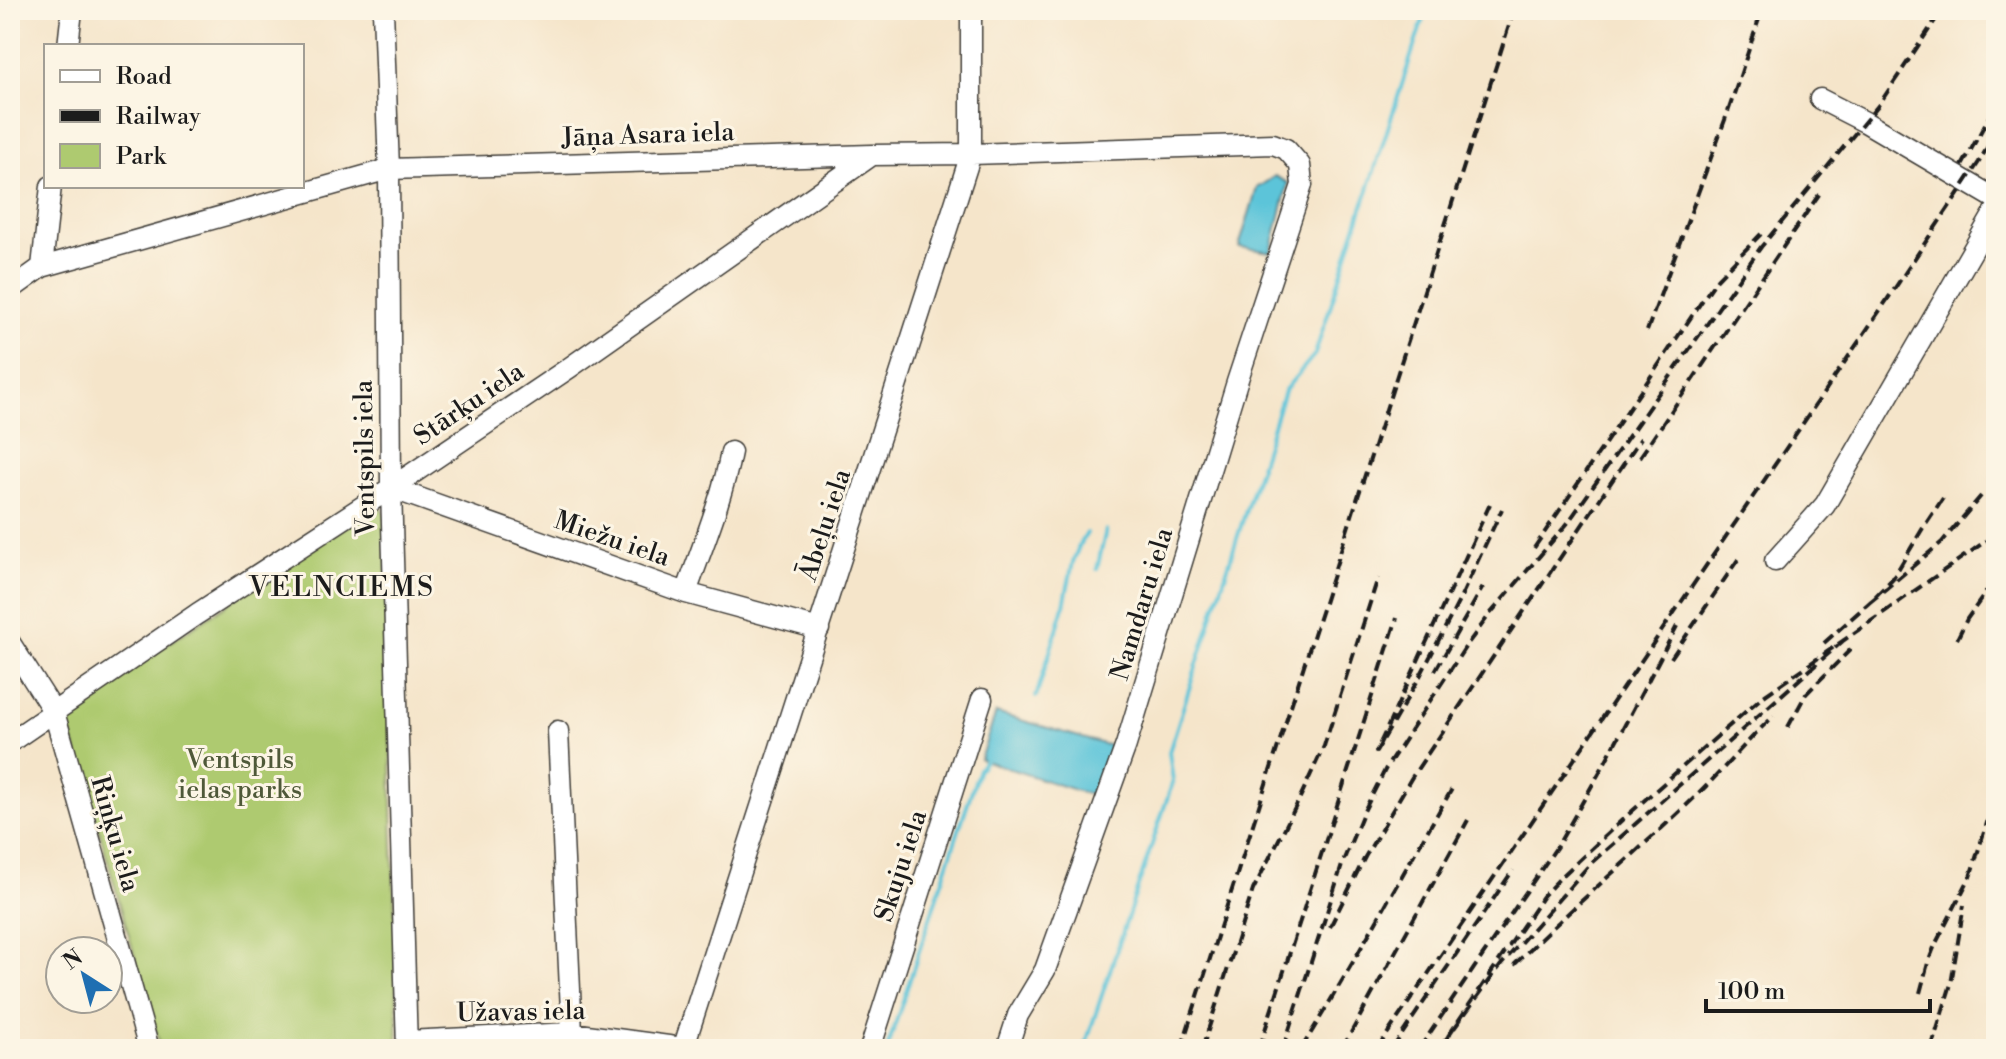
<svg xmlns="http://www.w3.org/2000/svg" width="2006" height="1059" font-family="'Libre Bodoni',serif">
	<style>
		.green { fill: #aeca70; stroke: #657346; stroke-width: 2 }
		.water { fill: #5cc4d9; stroke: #3c707a; stroke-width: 2 }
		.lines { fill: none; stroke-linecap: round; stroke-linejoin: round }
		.stream { stroke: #5cc4d9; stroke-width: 4 }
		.minor-casing { stroke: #3d3a36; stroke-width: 23 }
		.minor { stroke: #fff; stroke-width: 20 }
		.rail { stroke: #1c1c1c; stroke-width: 4; stroke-dasharray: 12 6; stroke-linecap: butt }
		.labels { text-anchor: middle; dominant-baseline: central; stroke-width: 6; stroke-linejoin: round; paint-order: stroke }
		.street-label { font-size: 26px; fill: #1c1c1c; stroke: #fcf5e5 }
		.park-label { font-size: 26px; fill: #4f5939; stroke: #fcf5e5 }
		.neighbourhood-label { font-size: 28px; letter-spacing: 2px; fill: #1c1c1c; stroke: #fcf5e5 }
	</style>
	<rect width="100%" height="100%" fill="#fcf5e5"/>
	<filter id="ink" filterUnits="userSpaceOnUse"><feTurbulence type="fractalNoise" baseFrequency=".0125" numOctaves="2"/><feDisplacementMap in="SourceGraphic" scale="16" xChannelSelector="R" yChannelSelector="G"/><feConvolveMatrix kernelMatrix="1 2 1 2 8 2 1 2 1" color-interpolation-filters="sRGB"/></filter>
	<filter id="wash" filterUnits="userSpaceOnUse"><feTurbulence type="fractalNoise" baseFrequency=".006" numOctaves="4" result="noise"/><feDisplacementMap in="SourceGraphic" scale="32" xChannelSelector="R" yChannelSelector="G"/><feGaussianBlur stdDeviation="1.8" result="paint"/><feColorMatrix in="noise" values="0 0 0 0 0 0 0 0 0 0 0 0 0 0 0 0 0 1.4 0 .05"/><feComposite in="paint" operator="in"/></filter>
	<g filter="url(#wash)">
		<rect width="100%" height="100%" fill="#f5e5ca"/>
		<path class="green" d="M373,508H381L385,514L398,1049H161L66,714L72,707Z"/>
		<path class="water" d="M1275,176L1288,183L1271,252L1239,247L1257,188Z
			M996,713L1114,747L1096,797L980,759Z"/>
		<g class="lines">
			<path class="stream" d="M1097,569L1106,530
				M1036,697L1063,610L1073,562L1079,546L1087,533
				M887,1049L979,769L987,758
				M1084,1049L1173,781L1169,752L1284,391L1315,354L1426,10"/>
		</g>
	</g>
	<g filter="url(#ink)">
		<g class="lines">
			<g class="minor-casing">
				<path id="minor" d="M383,10L389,169L391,488L407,1049
					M68,46L72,10
					M1820,99L1865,122L1996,199
					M42,267L51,186
					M10,290L42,267L389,169L872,155L971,154L1273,144L1286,149L1300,165L1302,185L1237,382L1126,745L1045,970L1018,1015L1007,1049
					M391,488L686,593L819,629
					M1775,561L1825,505L1996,210
					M686,593C702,547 722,500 731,452
					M10,643L54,712L149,1049
					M558,731L572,1033
					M10,742L197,614L391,488L569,368L872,155
					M407,1041L572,1033L683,1048
					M683,1049L971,154V10
					M870,1049L982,699"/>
			</g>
			<use href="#minor" class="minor"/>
			<path class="rail" d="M1962,166L1996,104
				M1647,331L1729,109L1762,10
				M1640,457L1820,193
				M1943,498L1923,528L1893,578L1870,602L1942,542L1981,496
				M1490,504L1376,752L1418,680L1460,599L1502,509
				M1534,548L1717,279L1761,234
				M1957,639L1967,619L1996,578
				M1844,640L1590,864L1501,965L1444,1042L1543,896L1558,880L1622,820L1761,698L1996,534
				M1824,643L1870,602
				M1993,650L1996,640
				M1671,658L1739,558
				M1435,671L1483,587
				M1788,727L1806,694L1851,649
				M1330,927L1365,857L1412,777L1641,438
				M1514,965C1571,908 1634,855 1693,799C1721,773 1746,741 1774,716
				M1920,993L1928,963L1935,945L1970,877L1996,794
				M1181,1049L1514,10
				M1202,1049L1253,890L1298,802L1324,746L1378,578
				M1259,1049L1397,618
				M1283,1049L1344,859L1363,813L1386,768L1466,646L1490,614L1567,524L1761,247L1880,103L1942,10
				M1301,1049C1354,964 1401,875 1452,789
				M1342,1049L1468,820
				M1377,1049L1889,297L1979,162L1996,132
				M1392,1049L1513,870
				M1419,1049L1558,845L1602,768L1677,626
				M1931,1049L1951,984L1964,905"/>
		</g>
	</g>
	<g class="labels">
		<g class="street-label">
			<text transform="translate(648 135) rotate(-2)">Jāņa Asara iela</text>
			<text transform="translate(469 404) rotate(-34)">Stārķu iela</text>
			<text transform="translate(365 458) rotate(-91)">Ventspils iela</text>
			<text transform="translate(825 525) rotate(-72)">Ābeļu iela</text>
			<text transform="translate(612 539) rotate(19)">Miežu iela</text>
			<text transform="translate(1142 604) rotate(-73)">Namdaru iela</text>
			<text transform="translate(115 834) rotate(74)">Riņķu iela</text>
			<text transform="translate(901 866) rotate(-72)">Skuju iela</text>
			<text transform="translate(521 1012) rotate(-1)">Užavas iela</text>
		</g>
		<g class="park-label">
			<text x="240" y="760">Ventspils<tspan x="240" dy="30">ielas parks</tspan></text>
		</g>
		<g class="neighbourhood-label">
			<text x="342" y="587">VELNCIEMS</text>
		</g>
	</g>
	<rect width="2006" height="1059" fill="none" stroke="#fcf5e5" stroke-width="40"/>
	<rect x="44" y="44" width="260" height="144" fill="#fcf5e5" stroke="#a29e95" stroke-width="2"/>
	<rect x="60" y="70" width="40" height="12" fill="#ffffff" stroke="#a29e95" stroke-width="2"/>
	<text x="116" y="84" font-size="24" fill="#1c1c1c">Road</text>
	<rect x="60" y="110" width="40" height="12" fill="#1c1c1c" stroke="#a29e95" stroke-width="2"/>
	<text x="116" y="124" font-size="24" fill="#1c1c1c">Railway</text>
	<rect x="60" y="144" width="40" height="24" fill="#aeca70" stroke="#a29e95" stroke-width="2"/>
	<text x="116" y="164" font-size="24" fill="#1c1c1c">Park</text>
	<g transform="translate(84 975) rotate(324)"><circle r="38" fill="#fcf5e5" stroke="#a29e95" stroke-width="2"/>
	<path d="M0-6L14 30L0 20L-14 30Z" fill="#1f6fb2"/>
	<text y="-12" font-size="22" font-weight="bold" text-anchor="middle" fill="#1c1c1c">N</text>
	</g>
	<path d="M1706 999v12h224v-12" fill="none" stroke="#1c1c1c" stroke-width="4"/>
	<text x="1718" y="999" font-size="24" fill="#1c1c1c" stroke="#fcf5e5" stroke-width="6" paint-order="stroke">100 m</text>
</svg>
